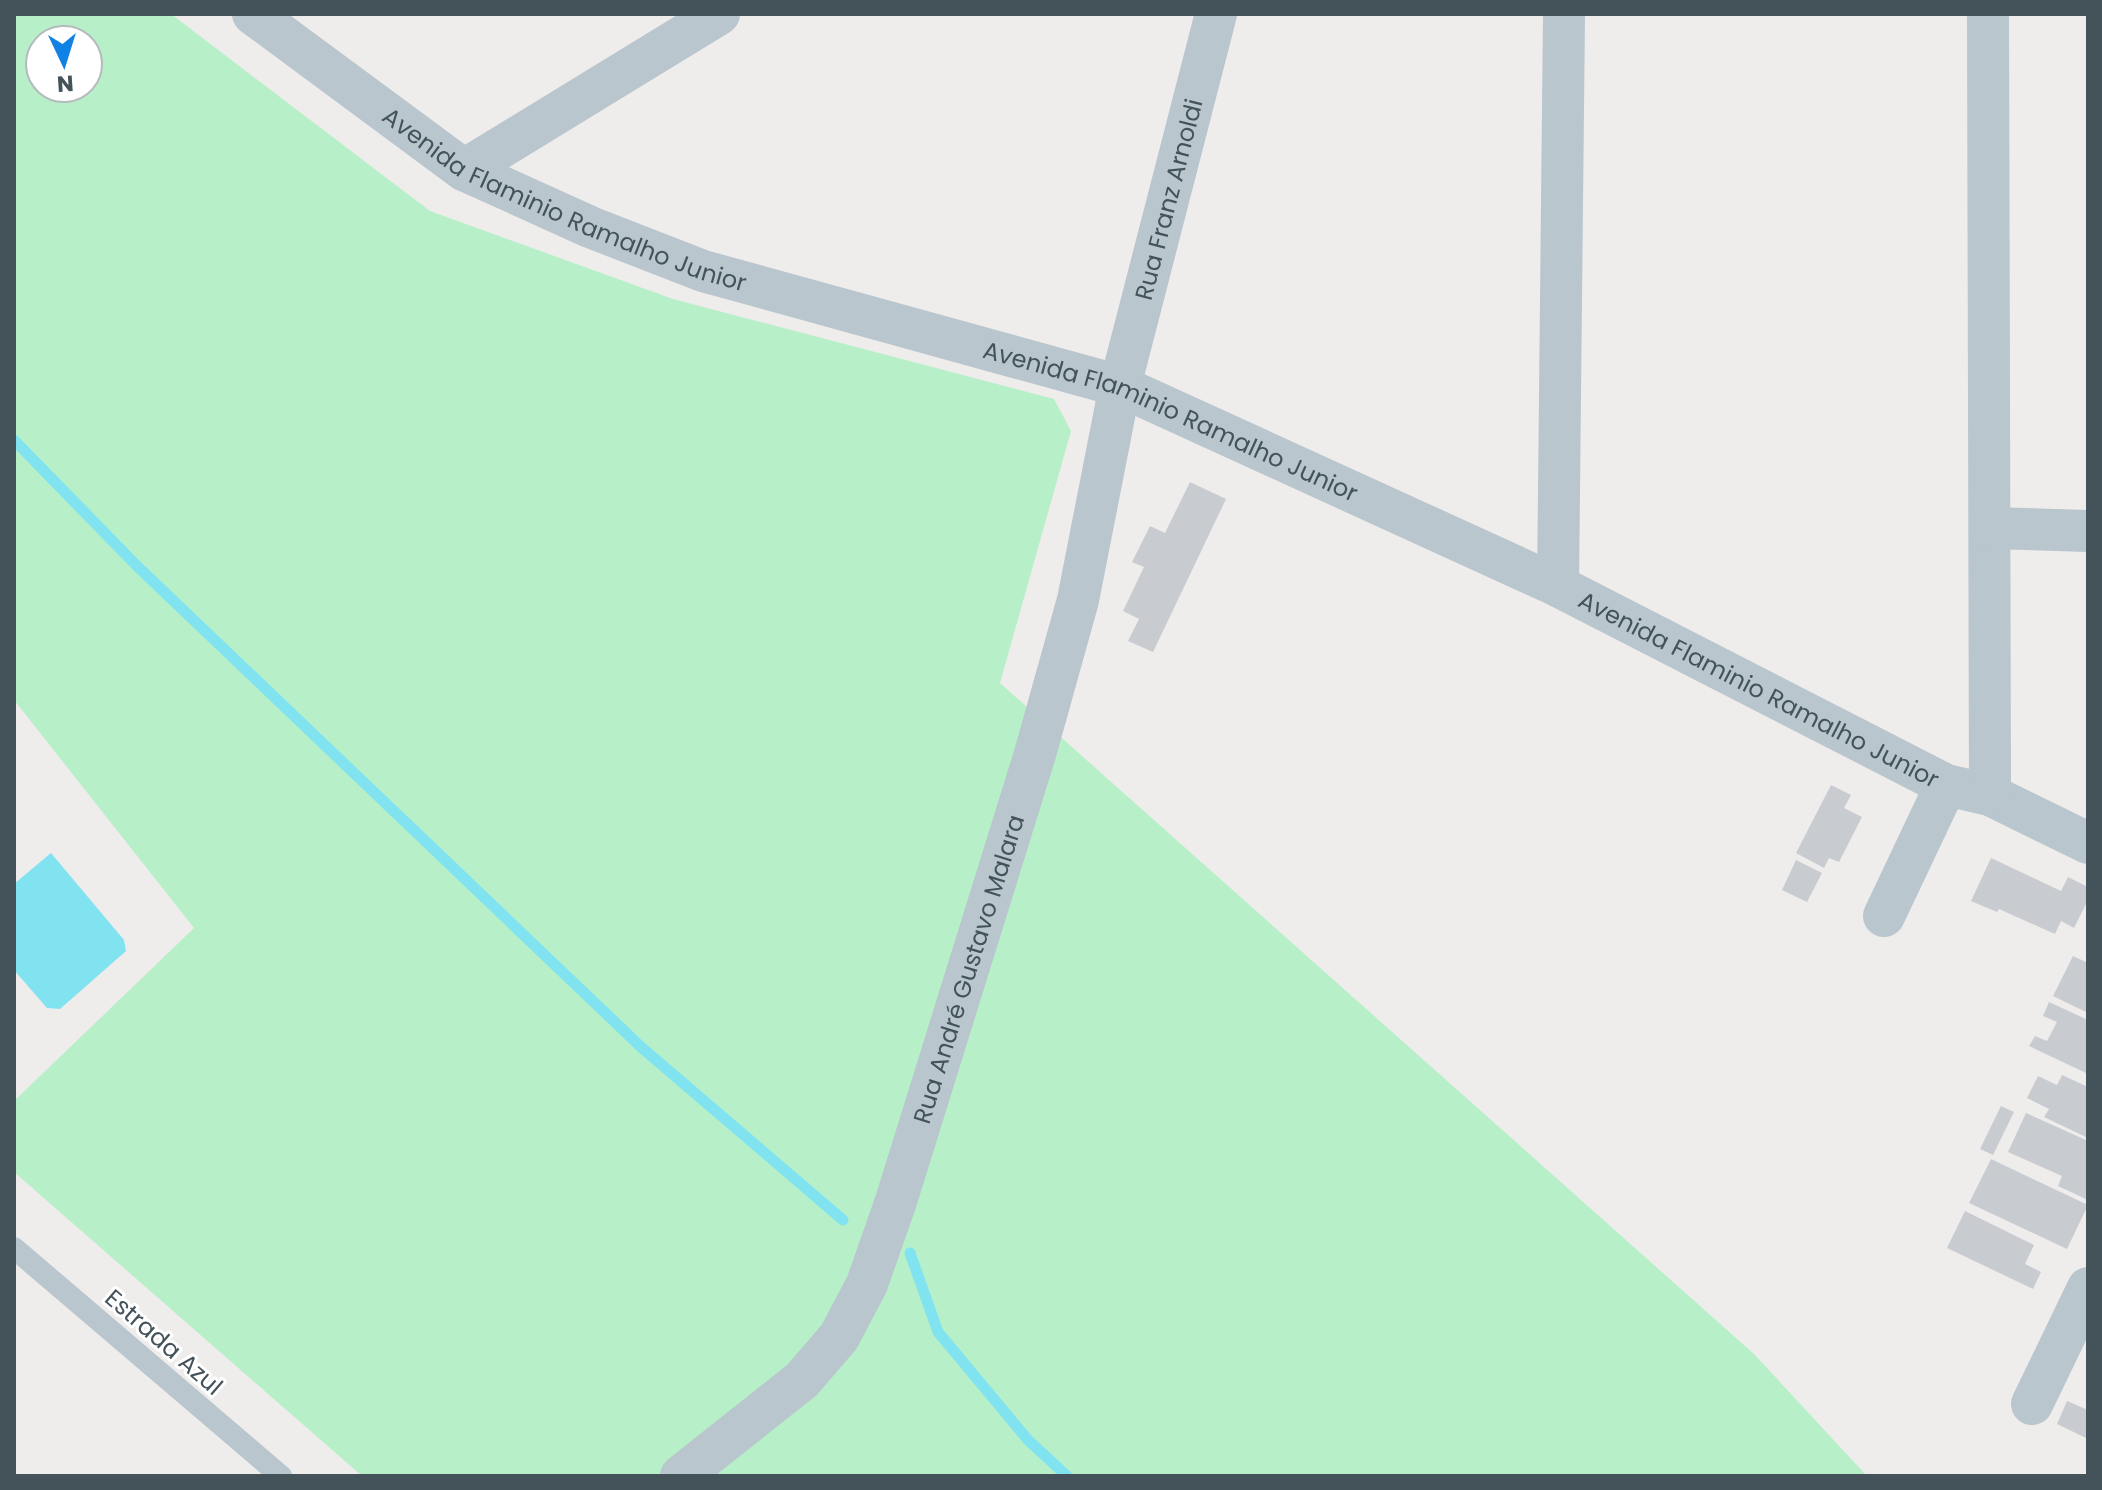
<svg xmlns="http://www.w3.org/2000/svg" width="2102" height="1490" font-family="Poppins,sans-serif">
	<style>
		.green { fill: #b7f0c8; fill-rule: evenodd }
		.water { fill: #81e3f0 }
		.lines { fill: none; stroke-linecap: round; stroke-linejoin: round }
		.stream { stroke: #81e3f0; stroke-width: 11 }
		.building { fill: #c8ccd1 }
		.lane { stroke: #b9c6cd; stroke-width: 22 }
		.street { stroke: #b9c6cd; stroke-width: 42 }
		.labels { text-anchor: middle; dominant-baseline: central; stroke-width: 6; stroke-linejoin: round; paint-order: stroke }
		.street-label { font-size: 24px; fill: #44525a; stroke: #fff }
	</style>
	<rect width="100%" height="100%" fill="#efecec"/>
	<path class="green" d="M14,14H171L430,211L673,299L1054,399L1071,431L1000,683L1754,1354L1867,1476H362L14,1172V1101L194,928L14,700ZM40,40H88V88H40Z"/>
	<path class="water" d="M51,853L124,940L126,951L60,1009L47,1008L14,970V884Z"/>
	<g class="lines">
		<path class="stream" d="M14,440L136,565L641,1047L843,1220
			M910,1253L938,1332L1028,1440L1067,1476"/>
	</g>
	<path class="building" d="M1190,482L1226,499L1153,652L1128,641L1139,619L1123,611L1144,567L1132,562L1150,526L1165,533Z
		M1831,785L1851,795L1844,808L1862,817L1839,862L1829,858L1824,868L1796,853Z
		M1991,858L2061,891L2068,877L2088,887V900L2074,928L2061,921L2055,934L1999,909L1997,912L1971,901Z
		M1796,860L1822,873L1807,902L1782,890Z
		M2073,956L2088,963V1013L2053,996Z
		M2049,1002L2088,1020V1074L2029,1046L2035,1036L2047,1041L2057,1022L2043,1016Z
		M2062,1075L2088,1087L2086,1137L2044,1117L2049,1109L2027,1098L2038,1076L2057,1085Z
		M2001,1106L2014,1112L1993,1155L1980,1149Z
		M2026,1113L2088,1141V1200L2058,1186L2062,1176L2008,1152Z
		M1991,1159L2088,1205L2067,1249L1969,1203Z
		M1965,1211L2034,1245L2025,1264L2041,1272L2033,1289L1947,1248Z
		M2067,1401L2088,1410V1439L2057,1424Z"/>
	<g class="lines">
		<path class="lane" d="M14,1248L281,1476"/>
		<g class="street">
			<path id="s1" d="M253,14L464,170L590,227L703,271L1120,386L1558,586L1946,785L1990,795L2088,843"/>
			<path d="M1988,14L1990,795"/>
			<path d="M464,170L719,14"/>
			<path d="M1990,528L2088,531"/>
			<path d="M1558,586L1564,14"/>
			<path d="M1884,916L1946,785"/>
			<path d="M2032,1404L2088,1288"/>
			<path id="s2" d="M681,1476L802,1380L839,1337L867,1284L896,1201L1035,754L1078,600L1120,386L1216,14"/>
		</g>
	</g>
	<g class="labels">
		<g class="street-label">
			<text stroke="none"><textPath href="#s1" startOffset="366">Avenida Flaminio Ramalho Junior</textPath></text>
			<text stroke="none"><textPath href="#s2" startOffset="1398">Rua Franz Arnoldi</textPath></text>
			<text stroke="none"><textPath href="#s1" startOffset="1014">Avenida Flaminio Ramalho Junior</textPath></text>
			<text stroke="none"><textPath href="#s1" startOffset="1662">Avenida Flaminio Ramalho Junior</textPath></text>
			<text stroke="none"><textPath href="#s2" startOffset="602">Rua André Gustavo Malara</textPath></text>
			<text transform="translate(164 1342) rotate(41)">Estrada Azul</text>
		</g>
	</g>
	<rect width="2102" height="1490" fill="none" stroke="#44525a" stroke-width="32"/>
	<g transform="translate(64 64) rotate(176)"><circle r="38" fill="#ffffff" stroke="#b4babd" stroke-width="2"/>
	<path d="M0-6L14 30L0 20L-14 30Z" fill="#1081e5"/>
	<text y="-12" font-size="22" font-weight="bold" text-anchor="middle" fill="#44525a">N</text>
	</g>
</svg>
